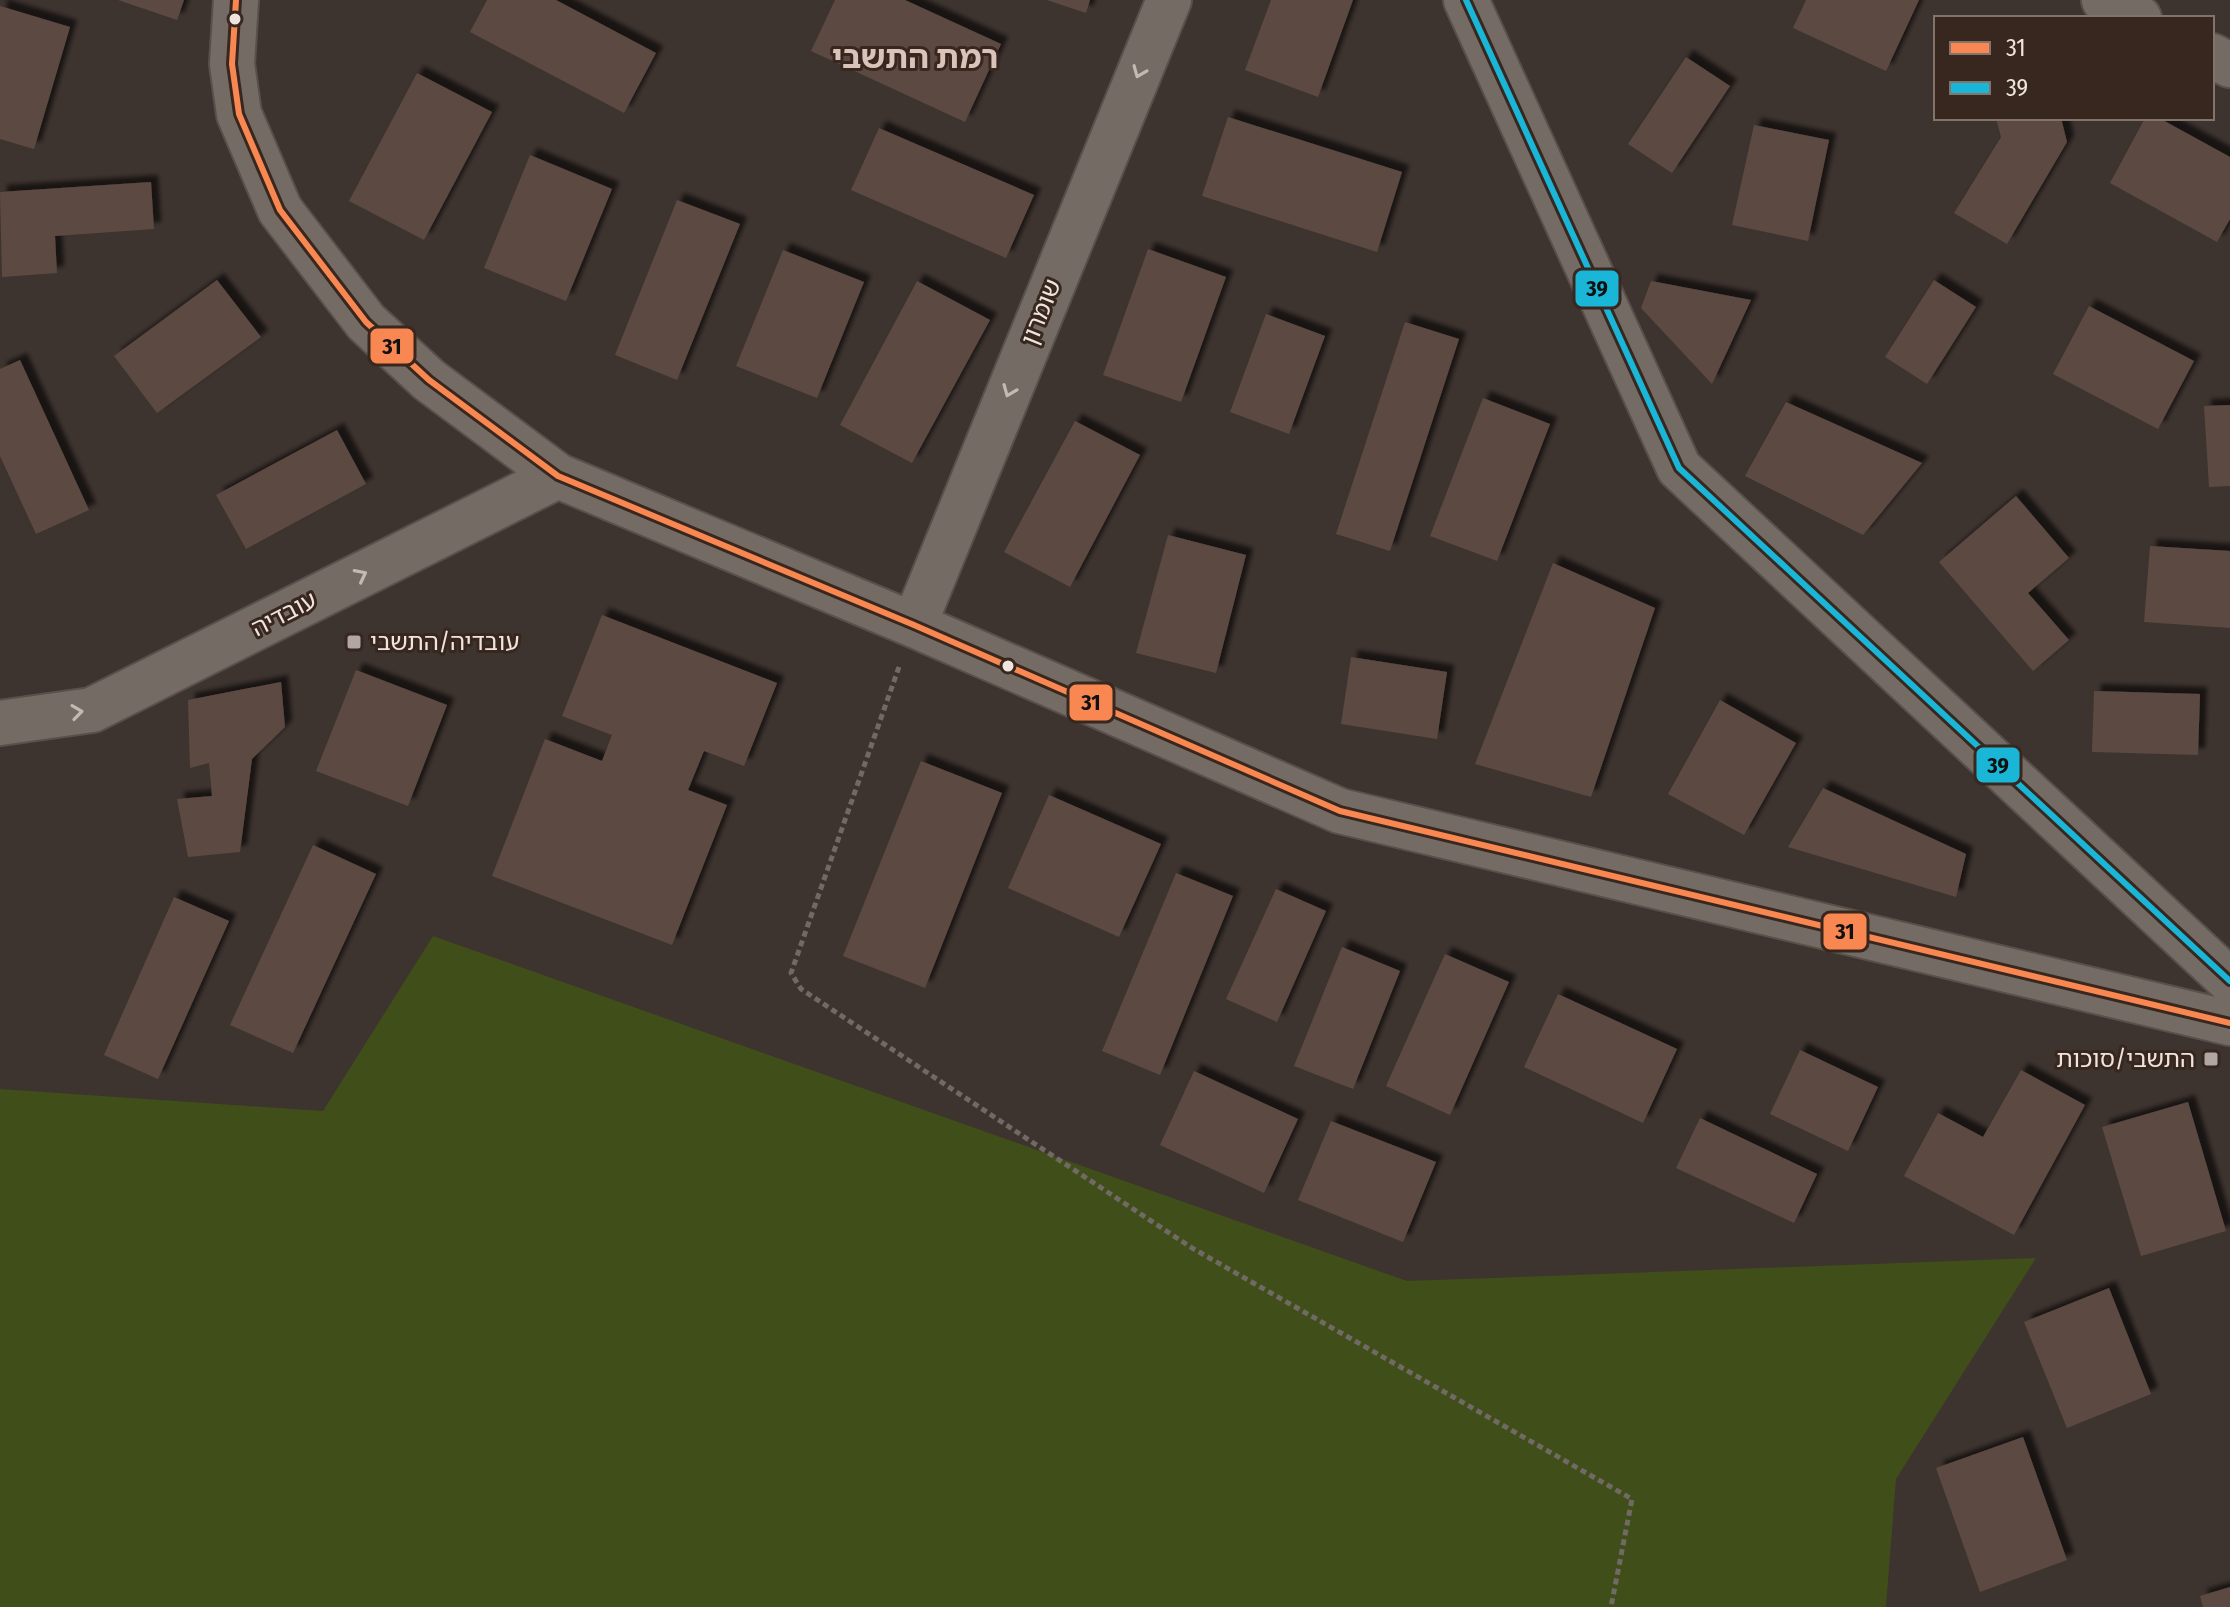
<svg xmlns="http://www.w3.org/2000/svg" width="2230" height="1607" font-family="'Fira Sans Condensed','Noto Sans Hebrew',sans-serif">
	<style>
		.green { fill: #404e19 }
		.building { fill: #5b4a42; filter: url(#shadow) }
		.lines { fill: none; stroke-linecap: round; stroke-linejoin: round }
		.minor-casing { stroke: #59504c; stroke-width: 48 }
		.tertiary-casing { stroke: #59504c; stroke-width: 48 }
		.path { stroke: #716963; stroke-width: 5; stroke-dasharray: 6 4; stroke-linecap: butt }
		.minor { stroke: #746c64; stroke-width: 44 }
		.tertiary { stroke: #746c64; stroke-width: 44 }
		.bus-1-casing { stroke: #38271f; stroke-width: 12 }
		.bus-2-casing { stroke: #38271f; stroke-width: 12 }
		.bus-1 { stroke: #f88751; stroke-width: 6 }
		.bus-2 { stroke: #1ab6d8; stroke-width: 6 }
		.oneway { stroke: #c5bab3 }
		.bus-dot { fill: #f0e4de; stroke: #38271f; stroke-width: 3 }
		.poi-dot { fill: #b1a6a1; stroke: #38271f; stroke-width: 3 }
		.labels { text-anchor: middle; dominant-baseline: central; stroke-width: 6; stroke-linejoin: round; paint-order: stroke }
		.street-label { font-size: 24px; fill: #f0e4de; stroke: #38271f }
		.poi-label { font-size: 24px; fill: #f0e4de; stroke: #38271f; text-anchor: start }
		.district-label { font-size: 32px; font-weight: bold; fill: #dac3b8; stroke: #38271f }
		.line-badge { stroke: #38271f; stroke-width: 3 }
		.pale-badge-label { font-size: 22px; text-anchor: middle; font-weight: bold; fill: #111 }
	</style>
	<defs>
		<filter id="shadow"><feDropShadow dx="7" dy="-7" stdDeviation="2" flood-color="#0009"/></filter>
	</defs>
	<rect width="100%" height="100%" fill="#3d332f"/>
	<path class="green" d="M433,936L1407,1281L2036,1258L1896,1479L1886,1607H0V1089L323,1111Z"/>
	<path class="building" d="M118,0H184L177,20Z
		M487,0H556L656,53L624,113L470,32Z
		M835,0H905L1001,44L965,122L811,51Z
		M1047,0H1090L1086,13Z
		M1271,0H1353L1318,97L1245,70Z
		M1806,0H1919L1886,71L1793,28Z
		M0,6L70,27L34,149L0,139Z
		M1686,57L1730,86L1672,173L1628,144Z
		M417,73L492,112L424,240L349,201Z
		M1228,117L1402,172L1377,252L1202,196Z
		M1996,118H2061L2067,142L2007,244L1954,213L2001,137Z
		M2145,118H2159L2230,157V219L2217,242L2110,183Z
		M1754,125L1829,140L1808,241L1732,225Z
		M879,128L1034,195L1006,258L851,190Z
		M530,155L612,189L566,301L484,268Z
		M151,182L154,229L55,236L57,273L2,277L0,192Z
		M677,200L740,224L677,380L615,355Z
		M1148,249L1226,277L1181,402L1103,375Z
		M783,250L864,282L817,398L736,366Z
		M217,280L261,337L157,413L114,356Z
		M1934,280L1976,307L1927,384L1885,357Z
		M917,281L990,320L912,463L840,425Z
		M1651,281L1751,300L1712,384L1641,308Z
		M2089,306L2194,361L2158,429L2053,374Z
		M1266,314L1325,336L1289,434L1230,412Z
		M1405,322L1459,339L1390,551L1336,534Z
		M20,360L89,510L36,534L0,456V369Z
		M1483,398L1550,424L1497,561L1430,536Z
		M1786,402L1922,463L1863,535L1745,476Z
		M2230,405V486L2209,487L2204,406Z
		M1075,421L1140,455L1070,587L1004,552Z
		M337,430L366,484L246,549L216,495Z
		M2016,496L2069,558L2028,593L2069,640L2033,671L1939,562Z
		M1168,535L1246,555L1216,673L1136,653Z
		M2150,546L2230,551V628L2144,622Z
		M1553,563L1655,608L1591,797L1475,764Z
		M602,615L777,683L744,766L704,751L688,790L727,805L672,945L492,876L545,739L602,761L612,735L562,716Z
		M1351,657L1447,672L1437,739L1341,724Z
		M356,670L447,705L408,806L316,771Z
		M281,682L285,727L252,759L240,852L188,857L177,799L212,796L209,763L190,768L188,700Z
		M2094,691L2200,694L2198,755L2092,752Z
		M1720,700L1796,743L1744,835L1668,794Z
		M921,761L1002,793L925,988L843,956Z
		M1823,788L1966,854L1956,897L1788,847Z
		M1049,795L1161,844L1119,937L1008,888Z
		M313,845L376,874L293,1053L230,1025Z
		M1176,873L1233,896L1160,1075L1102,1051Z
		M1276,889L1326,911L1277,1022L1226,999Z
		M174,897L229,921L158,1079L104,1055Z
		M1342,947L1400,971L1353,1089L1294,1066Z
		M1445,954L1509,982L1450,1115L1386,1086Z
		M1558,994L1677,1049L1643,1123L1524,1067Z
		M1800,1050L1878,1087L1848,1151L1770,1114Z
		M2021,1070L2085,1105L2014,1235L1904,1176L1938,1113L1983,1137Z
		M1194,1071L1298,1119L1264,1193L1160,1145Z
		M2188,1102L2226,1231L2141,1256L2102,1127Z
		M1700,1118L1817,1174L1794,1223L1676,1168Z
		M1331,1121L1436,1162L1403,1242L1298,1200Z
		M2109,1288L2151,1394L2067,1428L2024,1322Z
		M2023,1437L2067,1560L1980,1592L1936,1468Z
		M2230,1587V1607H2203L2200,1596Z"/>
	<g class="lines">
		<g class="minor-casing">
			<path id="minor" d="M236,0L232,64L239,114L280,210L366,322L429,380L558,476L914,625L1340,811L2230,1023
				M1466,0L1679,468L2230,981
				M914,625L1169,0
				M0,723L92,710L558,476"/>
		</g>
		<g class="tertiary-casing">
			<path id="tertiary" d="M2104,0L2139,18
				M2212,56L2230,65"/>
		</g>
		<path class="path" d="M899,667L791,973L801,989L1192,1248L1632,1499L1611,1607"/>
		<use href="#minor" class="minor"/>
		<use href="#tertiary" class="tertiary"/>
		<g class="bus-1-casing">
			<path id="bus-1" d="M236,0L232,64L239,114L280,210L366,322L429,380L558,476L914,625L1340,811L2230,1023"/>
		</g>
		<g class="bus-2-casing">
			<path id="bus-2" d="M1466,0L1679,468L2230,981"/>
		</g>
		<use href="#bus-1" class="bus-1"/>
		<use href="#bus-2" class="bus-2"/>
	</g>
	<defs><path id="oneway-chevron" d="M-2-3.5L2.5 0L-2 3.5" fill="none" stroke-width="1.6" stroke-linecap="round" stroke-linejoin="round" transform="scale(2)"/></defs>
	<g class="oneway">
		<use href="#oneway-chevron" transform="translate(1139 72) rotate(112)"/>
		<use href="#oneway-chevron" transform="translate(1009 391) rotate(112)"/>
		<use href="#oneway-chevron" transform="translate(361 575) rotate(-27)"/>
		<use href="#oneway-chevron" transform="translate(77 712) rotate(-8)"/>
	</g>
	<g class="bus-dot">
		<circle cx="235" cy="19" r="7"/>
		<circle cx="1008" cy="666" r="7"/>
	</g>
	<g class="poi-dot">
		<rect x="346" y="634" width="16" height="16" rx="4"/>
		<rect x="2203" y="1051" width="16" height="16" rx="4"/>
	</g>
	<g class="labels">
		<g class="street-label">
			<text transform="translate(1041 312) rotate(-68)">שומרון</text>
			<text transform="translate(284 614) rotate(-27)">עובדיה</text>
		</g>
		<g class="poi-label">
			<text x="370" y="642">עובדיה/התשבי</text>
			<text x="2195" y="1059" text-anchor="end">התשבי/סוכות</text>
		</g>
		<g class="district-label">
			<text x="915" y="57">רמת התשבי</text>
		</g>
	</g>
	<g class="line-badge">
		<rect x="1574" y="269" width="46" height="39" rx="8" fill="#1ab6d8"/>
		<rect x="369" y="327" width="46" height="38" rx="8" fill="#f88751"/>
		<rect x="1068" y="683" width="46" height="39" rx="8" fill="#f88751"/>
		<rect x="1975" y="746" width="46" height="38" rx="8" fill="#1ab6d8"/>
		<rect x="1822" y="912" width="46" height="39" rx="8" fill="#f88751"/>
	</g>
	<g class="pale-badge-label">
		<text x="1597" y="296">39</text>
		<text x="392" y="354">31</text>
		<text x="1091" y="710">31</text>
		<text x="1998" y="773">39</text>
		<text x="1845" y="939">31</text>
	</g>
	<rect x="1934" y="16" width="280" height="104" fill="#38271f" stroke="#82736b" stroke-width="2"/>
	<rect x="1950" y="42" width="40" height="12" fill="#f88751" stroke="#82736b" stroke-width="2"/>
	<text x="2006" y="56" font-size="24" fill="#f0e4de">31</text>
	<rect x="1950" y="82" width="40" height="12" fill="#1ab6d8" stroke="#82736b" stroke-width="2"/>
	<text x="2006" y="96" font-size="24" fill="#f0e4de">39</text>
</svg>
